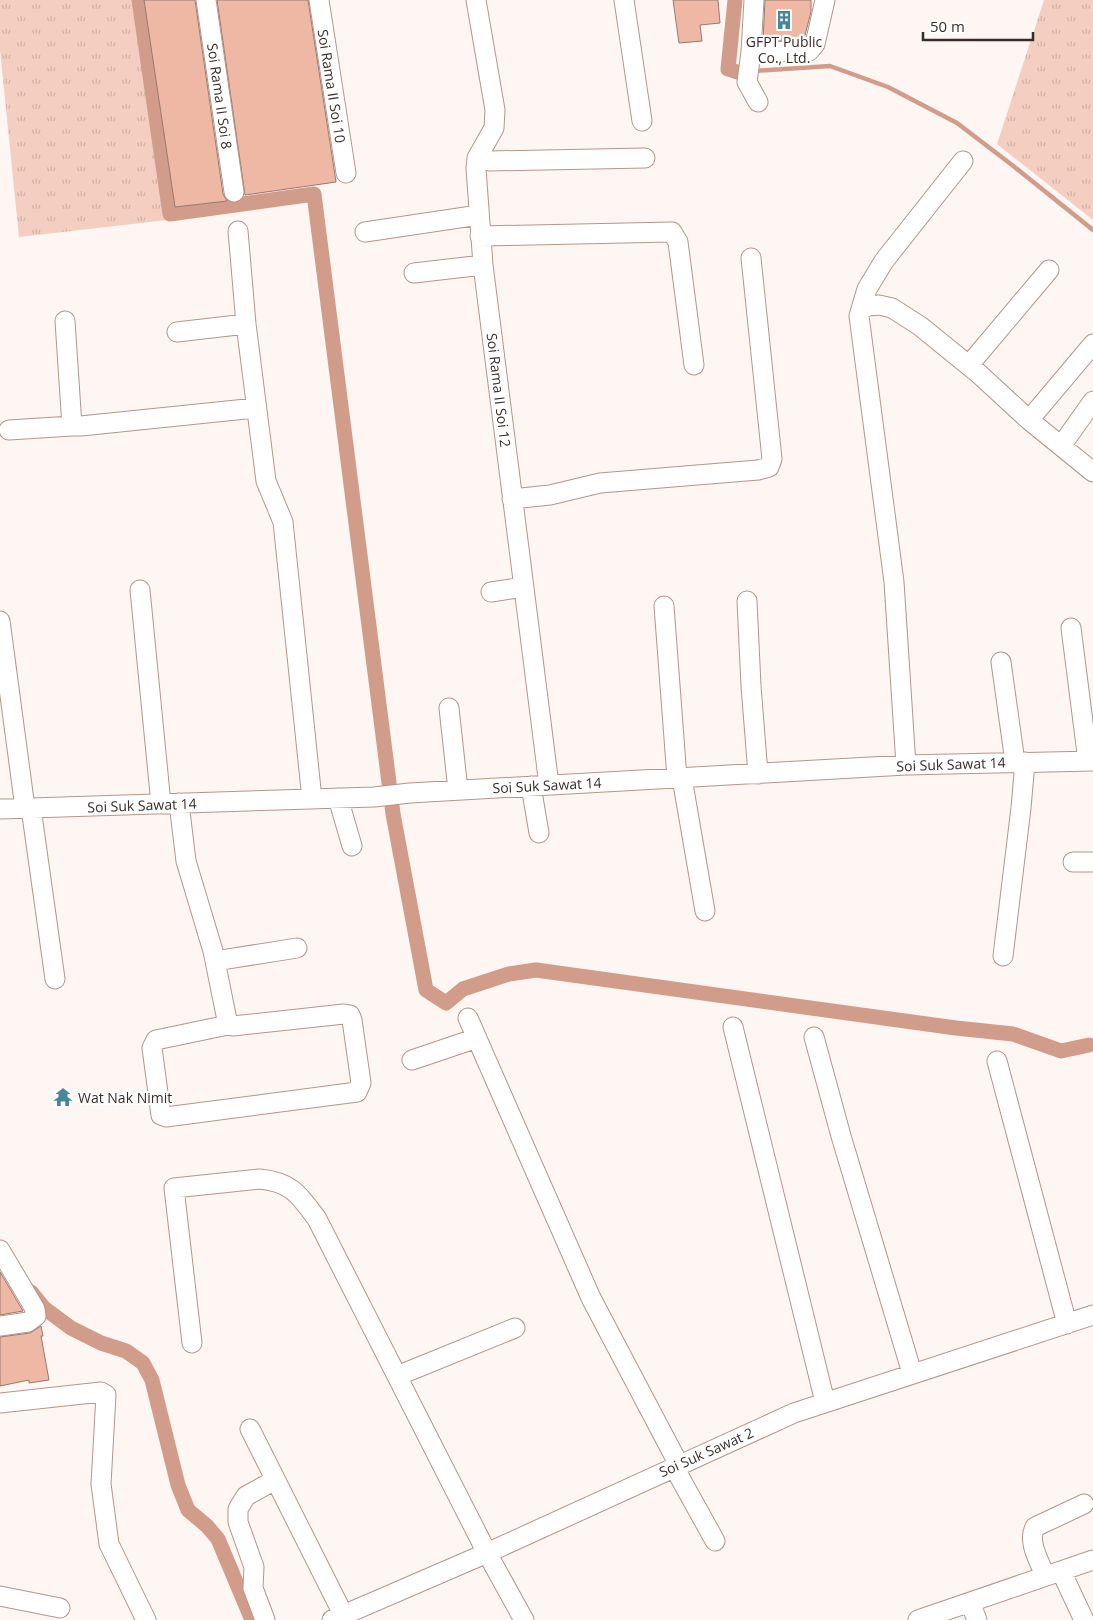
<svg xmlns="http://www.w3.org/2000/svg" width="1093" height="1620" font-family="'Open Sans',sans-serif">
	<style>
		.grass { fill: url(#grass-tufts) }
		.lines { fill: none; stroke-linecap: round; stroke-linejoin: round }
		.stream { stroke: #d19c89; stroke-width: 4.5 }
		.canal { stroke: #d19c89; stroke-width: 15 }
		.building { fill: #efb8a5; stroke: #98796f }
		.minor-casing { stroke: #b5958a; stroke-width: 21 }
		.minor { stroke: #fff; stroke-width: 19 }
		.labels { text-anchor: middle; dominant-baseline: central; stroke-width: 4.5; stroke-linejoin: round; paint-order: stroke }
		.poi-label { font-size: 14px; fill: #392c28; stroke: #fff }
		.street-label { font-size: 14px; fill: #392c28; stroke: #fff }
	</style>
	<defs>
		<pattern id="grass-tufts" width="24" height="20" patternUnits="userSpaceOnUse" patternTransform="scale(1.25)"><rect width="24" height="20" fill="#f4cec1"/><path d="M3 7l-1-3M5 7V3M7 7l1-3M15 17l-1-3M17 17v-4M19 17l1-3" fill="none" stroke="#d2b1a6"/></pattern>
	</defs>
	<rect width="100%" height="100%" fill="#fdf6f3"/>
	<path class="grass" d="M0,0H133L167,220L19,237L0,50Z
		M1044,0H1093V220L997,144Z"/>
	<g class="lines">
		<path class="stream" d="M753,71L830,66L888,87L957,123L1012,165L1093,230"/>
		<path class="canal" d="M139,0L170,214L314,194L393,814L426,990L446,1003L463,989L509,974L536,970L956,1028L1013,1034L1061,1051L1089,1045
			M735,0L728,69L737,72
			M31,1292L44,1308L71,1328L101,1343L126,1351L143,1363L152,1380L178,1485L188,1510L207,1526L218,1539L252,1620"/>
	</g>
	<path class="building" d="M144,0H195L223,194L227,201L175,207Z
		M217,0H308L336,182L245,195Z
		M673,0H718L720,23L700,25L702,41L679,43Z
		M765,0H811V12L804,39L763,41Z
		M0,1272L23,1311L0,1315Z
		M41,1326L43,1336H41L49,1380L29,1383V1380L0,1386V1337L30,1333Z"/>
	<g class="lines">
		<g class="minor-casing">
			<path id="minor" d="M206,0L234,192
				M319,0L346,173
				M476,0L495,110L494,128L477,158L476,168L483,265L549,785
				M624,0L642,121
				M751,52L754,0
				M758,102L747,82L751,52L809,51L815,44L825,0
				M477,158L490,161L645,158
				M238,231L246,324L266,481L283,522L312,799
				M365,232L479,215
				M480,236L672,232L678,242L694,365
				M414,273L483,265
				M861,310L868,306L879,305L892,308L920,326L978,373L1029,420L1093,472
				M65,321L72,426H81L256,408
				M177,332L246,324
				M969,365L1049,270
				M1029,420L1093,344
				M9,430L72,426
				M1061,446L1093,401
				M512,499L550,495L600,483L758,470L769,467L772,459L751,258
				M140,590L161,804
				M491,592L524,587
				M747,601L751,686L758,774
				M664,606L677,778
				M0,621L25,808
				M1071,628L1088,761
				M1001,662L1015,762
				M449,708L458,790
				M906,765L894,582L859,316L867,289L884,261L963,161
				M682,778L705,911
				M531,786L539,833
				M338,798L352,846
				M179,803L186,861L213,951L228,1025
				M31,808L55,979
				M0,809L374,797L410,793L906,765L1093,761
				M1073,862H1093
				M1003,956L1021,808L1025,762
				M215,961L297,948
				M344,1014L350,1015L352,1020L361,1083L357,1092L166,1117L161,1115L152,1048L156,1040L228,1025L233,1026Z
				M468,1018L591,1298L679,1465
				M733,1027L825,1402
				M814,1037L841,1136L912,1373
				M412,1060L477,1038
				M997,1061L1067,1324
				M0,1250L35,1309L36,1316L28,1322L0,1326
				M192,1343L174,1188L260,1179C292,1182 300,1196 317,1219L487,1553L524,1620
				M397,1376L515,1328
				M0,1403L101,1392L106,1395L101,1484L109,1544L146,1620
				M250,1429L346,1620
				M674,1467L715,1541
				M1061,1571L1084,1620
				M1045,1576C1040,1562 1027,1542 1035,1527L1084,1504
				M0,1596L60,1608
				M970,1602L977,1620
				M265,1620L253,1588L254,1567L238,1522V1509L246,1496L275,1480
				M332,1620L487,1553L794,1413L1093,1315
				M918,1620L1093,1560"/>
		</g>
		<use href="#minor" class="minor"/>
	</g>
	<defs>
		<g id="building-bare" transform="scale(1.5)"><path d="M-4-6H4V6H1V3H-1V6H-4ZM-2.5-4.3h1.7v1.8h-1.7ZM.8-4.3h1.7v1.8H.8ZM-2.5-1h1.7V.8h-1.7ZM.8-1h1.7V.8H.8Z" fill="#47879a" stroke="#fff" stroke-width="2.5" paint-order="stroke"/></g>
		<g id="temple-bare" transform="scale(1.5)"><path d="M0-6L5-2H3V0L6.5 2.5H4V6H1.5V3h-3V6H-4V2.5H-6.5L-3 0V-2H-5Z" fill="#47879a" stroke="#fff" stroke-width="2.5" paint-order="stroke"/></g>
	</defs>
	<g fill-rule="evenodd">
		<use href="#building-bare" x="784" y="20"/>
		<use href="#temple-bare" x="63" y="1097"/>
	</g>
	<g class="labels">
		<g class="poi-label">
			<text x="784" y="41">GFPT Public<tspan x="784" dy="16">Co., Ltd.</tspan></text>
			<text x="78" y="1097" text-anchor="start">Wat Nak Nimit</text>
		</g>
		<g class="street-label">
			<text transform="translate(332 86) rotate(81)">Soi Rama II Soi 10</text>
			<text transform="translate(220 96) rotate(82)">Soi Rama II Soi 8</text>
			<text transform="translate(499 390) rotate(83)">Soi Rama II Soi 12</text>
			<text transform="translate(951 764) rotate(-2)">Soi Suk Sawat 14</text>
			<text transform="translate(547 785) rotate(-3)">Soi Suk Sawat 14</text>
			<text transform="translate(142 805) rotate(-2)">Soi Suk Sawat 14</text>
			<text transform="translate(706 1452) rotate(-24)">Soi Suk Sawat 2</text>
		</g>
	</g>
	<path d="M923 32v8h110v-8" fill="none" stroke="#392c28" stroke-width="2.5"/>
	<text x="930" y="32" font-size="15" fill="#392c28" stroke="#ffffff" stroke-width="4" paint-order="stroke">50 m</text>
</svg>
